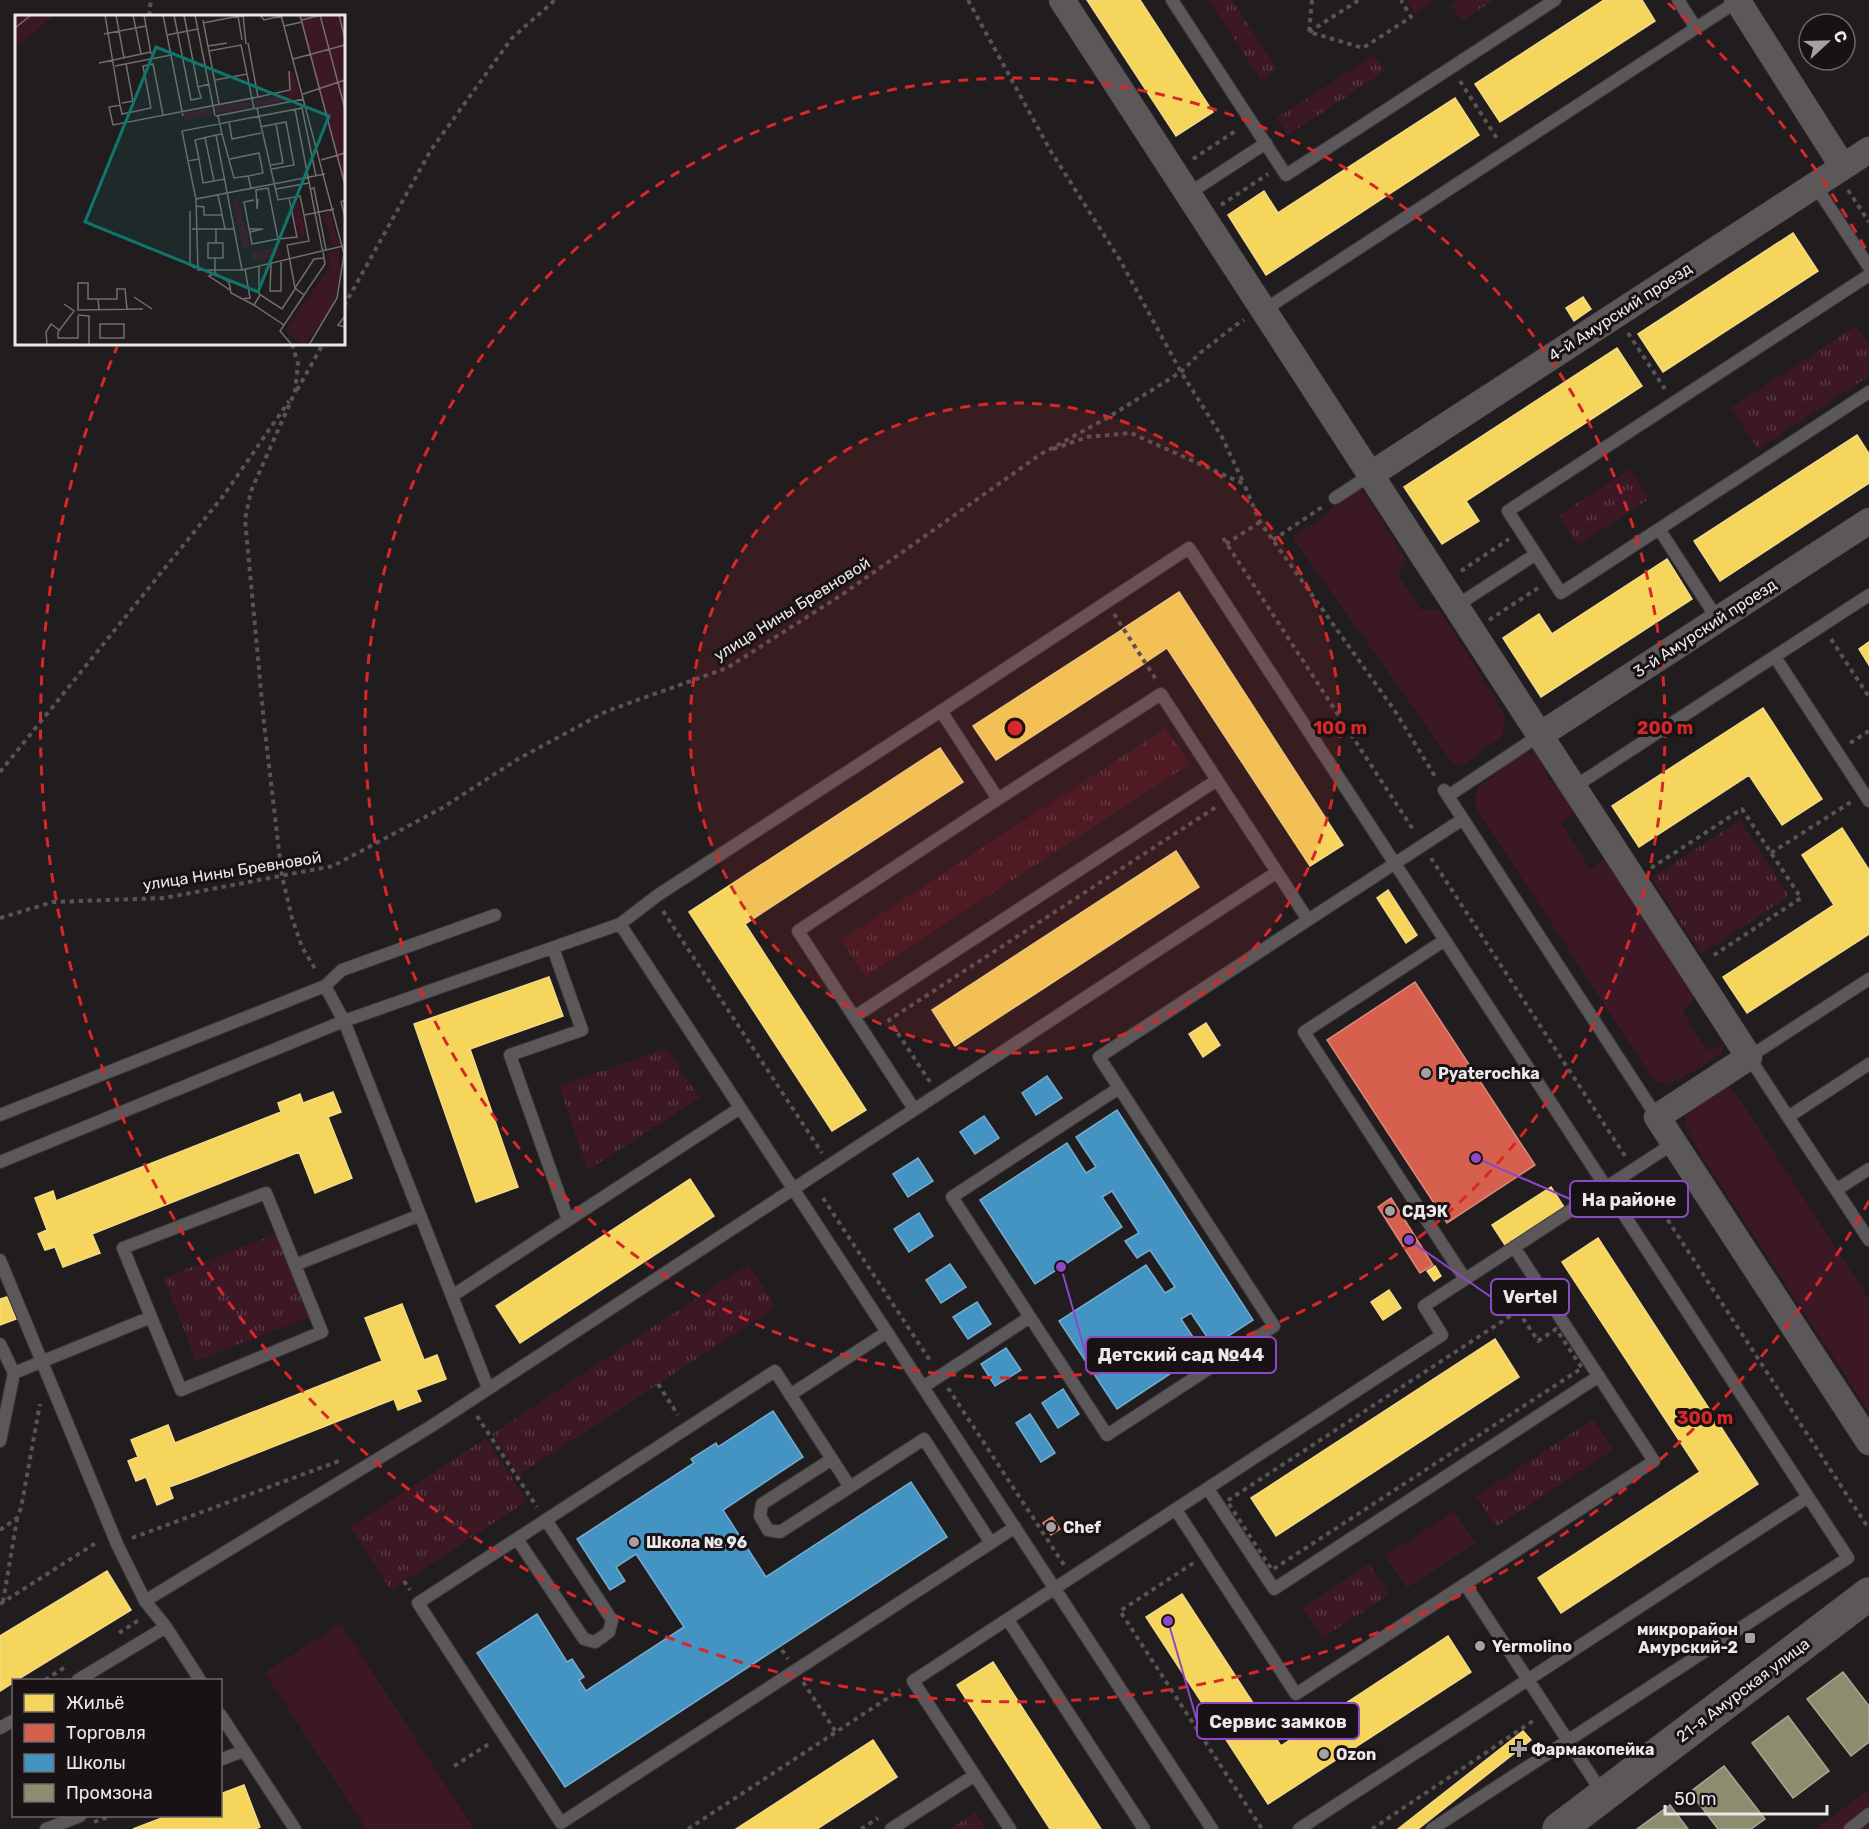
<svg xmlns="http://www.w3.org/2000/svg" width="1869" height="1829" font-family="Rubik,sans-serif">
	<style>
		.green { fill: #3c1824 }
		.park { fill: url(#park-tufts) }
		.homes { fill: #f6d55c; stroke: #f3da86; stroke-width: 1.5 }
		.shops { fill: #d6604d; stroke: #dd887c; stroke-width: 1.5 }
		.schools { fill: #4393c3; stroke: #76acce; stroke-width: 1.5 }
		.industry { fill: #8c8c6e; stroke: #a9a793; stroke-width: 1.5 }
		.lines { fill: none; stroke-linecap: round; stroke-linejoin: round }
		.lane-casing { stroke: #3b3839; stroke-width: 14 }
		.street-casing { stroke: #3b3839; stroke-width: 27 }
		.secondary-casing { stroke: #3b3839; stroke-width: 34 }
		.path { stroke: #575455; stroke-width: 4; stroke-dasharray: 4.5 4.5; stroke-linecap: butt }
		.lane { stroke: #5c585a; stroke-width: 12 }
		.street { stroke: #5c585a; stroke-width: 26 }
		.secondary { stroke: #5c5859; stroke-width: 33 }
		.ring { fill: none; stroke: #d62828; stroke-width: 3; stroke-dasharray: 10 8 }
		.poi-dot { fill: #a5a0a1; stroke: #191214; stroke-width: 2 }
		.labels { text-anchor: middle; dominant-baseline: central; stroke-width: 6; stroke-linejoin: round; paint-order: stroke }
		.street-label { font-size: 16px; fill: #ece7e8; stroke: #191214 }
		.poi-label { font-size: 16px; font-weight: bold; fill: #ece7e8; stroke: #191214; text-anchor: start }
		.inset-road { fill: none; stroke: #726d6f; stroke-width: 1.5 }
		.view { fill: #0f766e; fill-opacity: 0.15; stroke: #0f766e; stroke-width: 3 }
		.inset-edge { fill: none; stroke: #ece7e8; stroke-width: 3 }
		.centre { fill: #d62828; stroke: #191214; stroke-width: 3 }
		.ring-label { font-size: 18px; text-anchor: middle; font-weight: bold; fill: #d62828; stroke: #191214; stroke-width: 6; stroke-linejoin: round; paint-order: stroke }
		.leader { fill: none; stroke: #8c48c5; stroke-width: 2 }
		.callout-dot { fill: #8c48c5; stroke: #191214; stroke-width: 2 }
		.callout { fill: #191214; stroke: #8c48c5; stroke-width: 2 }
		.callout-label { font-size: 18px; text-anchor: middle; font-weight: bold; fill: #ece7e8 }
	</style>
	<defs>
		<pattern id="park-tufts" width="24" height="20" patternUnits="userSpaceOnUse" patternTransform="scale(1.5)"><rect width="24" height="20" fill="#3c1824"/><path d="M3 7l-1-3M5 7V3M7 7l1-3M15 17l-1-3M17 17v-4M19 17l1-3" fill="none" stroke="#583a44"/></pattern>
	</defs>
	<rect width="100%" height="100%" fill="#211c1e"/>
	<path class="green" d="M1406,0H1436L1415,14Z
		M1353,490H1362L1369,499L1406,559L1398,575L1421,610H1440L1504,713V728L1500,738L1463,765L1453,764L1293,538L1298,531L1318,522L1329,512L1334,504Z
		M1535,751L1540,756L1547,766L1545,772L1550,780L1558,781L1575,809L1571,816L1561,823L1590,869L1607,858L1694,990L1693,1001L1683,1011L1707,1051L1725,1044L1721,1054L1697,1069L1669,1084L1657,1082L1650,1075L1477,809L1475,795L1479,786L1522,753Z
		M1725,1083L1737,1095L1869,1299V1412L1704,1160L1685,1126V1111Z
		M1454,1511L1476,1543L1407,1588L1385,1556Z
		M341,1623L474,1829H366L265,1673Z
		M1869,1789V1829H1816Z"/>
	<path class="park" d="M1209,0H1232L1277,69L1261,80Z
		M1458,0H1494L1462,21L1451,4Z
		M1374,55L1385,71L1288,135L1277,118Z
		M1856,326L1869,346V376L1758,449L1731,408Z
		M1630,469L1649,499L1578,545L1559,515Z
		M1166,728L1190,764L865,976L841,940Z
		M1740,820L1789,896L1701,954L1651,878Z
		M667,1048L700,1098L588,1170L559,1086Z
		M282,1231L314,1315L196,1361L164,1278Z
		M748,1264L776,1307L519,1475L492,1434Z
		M1593,1419L1613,1450L1496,1527L1476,1496Z
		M486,1438L527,1501L391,1590L350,1527Z
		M1369,1564L1389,1595L1322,1638L1303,1608Z
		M975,1812L986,1829H950Z"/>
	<path class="homes" d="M1087,0H1140L1213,112L1176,136Z
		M1604,0H1642L1655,21L1500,122L1475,84Z
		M1455,98L1479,135L1266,275L1228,215L1264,191L1278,213Z
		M1793,233L1818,271L1663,372L1638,334Z
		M1583,297L1591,309L1574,321L1566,308Z
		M1617,348L1642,386L1466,501L1479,521L1442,544L1404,487Z
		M1857,435L1869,454V483L1720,581L1694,541Z
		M1667,559L1692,599L1541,697L1503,638L1539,614L1552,634Z
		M1179,592L1343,845L1310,866L1167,648L1146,662L1124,628Z
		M1123,629L1145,663L996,760L973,726Z
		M1869,642V665L1859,649Z
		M1763,708L1822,799L1782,825L1749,775L1639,847L1612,806Z
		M940,748L963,782L745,924L866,1110L832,1131L689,912Z
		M1842,828L1869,870V934L1747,1013L1723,977L1834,905L1802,855Z
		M1176,851L1199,887L955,1046L932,1010Z
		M1388,890L1417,935L1406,943L1377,898Z
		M549,977L563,1016L470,1049L518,1187L476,1202L414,1024Z
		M1206,1023L1220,1045L1203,1057L1189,1034Z
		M333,1092L341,1112L328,1117L352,1178L315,1193L299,1152L92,1234L100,1253L63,1267L55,1247L45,1250L38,1234L47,1230L35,1198L53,1191L56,1201L281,1112L278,1103L300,1094L303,1103Z
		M690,1179L714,1216L520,1343L496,1306Z
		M1551,1187L1564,1207L1505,1245L1492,1225Z
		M1598,1238L1758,1484L1561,1613L1538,1578L1700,1472L1562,1262Z
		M1435,1266L1441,1276L1434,1281L1427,1271Z
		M1389,1290L1401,1308L1383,1320L1371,1302Z
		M7,1297L16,1319L0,1325V1299Z
		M402,1304L424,1360L437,1355L446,1379L416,1390L421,1401L398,1410L394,1399L194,1478L169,1487L173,1498L157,1505L146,1477L136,1481L128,1461L138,1457L131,1440L168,1425L175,1443L382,1361L365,1318Z
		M1495,1339L1519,1377L1276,1536L1251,1498Z
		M107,1571L131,1610L17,1680H14V1682L0,1691V1636Z
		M1182,1594L1281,1746L1448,1636L1471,1672L1268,1804L1146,1617Z
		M993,1662L1025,1712L1101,1829H1050L957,1685Z
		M1523,1731L1531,1740L1418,1829H1398Z
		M873,1740L897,1777L871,1794L817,1829H736Z
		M244,1785L260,1827L256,1829H133L167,1816H220V1794Z"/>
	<path class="shops" d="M1415,982L1535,1165L1447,1223L1327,1040Z
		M1391,1198L1433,1265L1420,1273L1378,1207Z
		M1052,1517L1060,1529L1051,1535L1043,1523Z"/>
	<path class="schools" d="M1047,1076L1062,1098L1036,1115L1022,1093Z
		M1117,1110L1253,1320L1213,1346L1191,1313L1181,1319L1203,1352L1117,1409L1059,1321L1146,1265L1165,1293L1175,1287L1150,1250L1137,1258L1125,1241L1139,1233L1112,1191L1102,1197L1122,1227L1035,1284L980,1200L1067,1143L1086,1173L1096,1167L1076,1137Z
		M984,1116L999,1138L975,1154L960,1132Z
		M918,1158L933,1181L908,1197L893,1174Z
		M919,1213L933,1236L909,1252L894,1229Z
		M950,1264L966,1287L941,1303L926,1280Z
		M977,1302L991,1324L968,1339L953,1317Z
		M1006,1348L1021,1370L995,1386L981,1364Z
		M1063,1389L1079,1414L1058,1428L1042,1403Z
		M773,1411L803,1457L723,1510L766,1577L911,1482L947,1537L565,1787L477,1653L537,1614L567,1662L572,1659L584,1677L579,1680L586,1691L684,1627L636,1554L616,1567L625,1581L610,1590L577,1539L694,1463L691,1459L716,1443L718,1447Z
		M1030,1414L1055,1453L1041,1462L1016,1423Z"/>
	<path class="industry" d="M1843,1672L1869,1706V1742L1851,1756L1807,1699Z
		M1788,1716L1829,1771L1793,1798L1752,1743Z
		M1724,1766L1765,1819L1751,1829H1718L1690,1792Z
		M1670,1805L1688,1829H1637Z"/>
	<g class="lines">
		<g class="lane-casing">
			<path id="lane" d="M1172,0L1286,175L1555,0
				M1696,28L1738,1
				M1815,185L1869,267
				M1188,194L1266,143
				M1264,310L1696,28L1678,0
				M1335,498L1370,475
				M1659,529L1869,392
				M1456,606L1536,554
				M1718,620L1659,529L1561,593L1508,511L1869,275
				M1775,657L1869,801
				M1574,787L1869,595
				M1444,790L1657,1117
				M1448,796L1540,735
				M1277,872L1161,694L998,799L941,711L1189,548L1848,1558L1432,1829
				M620,924L1212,1829
				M1445,940L1304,1032L1465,1279
				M553,948L582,1030L510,1055L568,1220
				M1869,979L1749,1057L1788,1117L1869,1064
				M325,986L344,1021L488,1388
				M854,1017L798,931L998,799
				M914,1109L854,1017L1217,780
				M0,1115L325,986L342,970L495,915
				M1788,1117L1869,1240
				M0,1162L344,1021L620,924L658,895L941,711
				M1836,1190L1869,1169
				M0,1260L117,1544L145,1601L166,1627L200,1680
				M452,1296L740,1108
				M151,1317L123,1248L266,1193L295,1265
				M1030,1317L952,1197L1119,1088
				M0,1344L14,1373
				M775,1371L850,1487L924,1439L991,1543L561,1823L418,1603Z
				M923,1387L1030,1317L1107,1435L1274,1326L1099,1057L1308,920
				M790,1395L887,1332
				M0,1441L14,1373L151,1317L181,1390L322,1332L295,1265L420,1215
				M832,1459L762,1504L760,1516L768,1530L780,1532L850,1487
				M1208,1489L1274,1589L1599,1376
				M1176,1510L1296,1694L1654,1461L1514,1247
				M517,1539L584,1639L595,1642L609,1632L612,1620L546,1520
				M991,1543L1015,1527
				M1465,1584L1603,1794
				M145,1601L430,1427L1277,872L1308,920L1463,819
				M1008,1620L1144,1829
				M78,1680L166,1627
				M220,1714L295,1829
				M0,1728L14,1720
				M220,1760L243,1751
				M46,1829L80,1816
				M891,1829L975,1775
				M1010,1829L913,1681L1442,1335L1424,1306L1674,1143
				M1299,1829L1808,1497
				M1850,1829L1869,1814"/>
		</g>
		<g class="street-casing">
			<path id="street" d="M1062,0L1749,1057L1657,1117L1869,1442
				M1737,0L1843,167
				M1370,475L1869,150
				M1540,735L1869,521"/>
		</g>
		<g class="secondary-casing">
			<path id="secondary" d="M1559,1829L1869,1594"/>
		</g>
		<path class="path" d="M968,0L1050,150L1120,260L1181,372L1222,437L1244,484
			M1312,0L1309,32L1363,48L1411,17L1401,0
			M149,16L151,0
			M1309,32L1359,0
			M1460,81L1498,140
			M1193,159L1237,130
			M1848,190L1869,222
			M1221,205L1268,174
			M344,306L431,150L512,38L555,0
			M1628,333L1665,389
			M292,344L298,364L295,392L251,491L245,519L264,723L282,876L292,918L302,947L317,972
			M297,390L323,344
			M1053,449L1087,437L1131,433L1244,484L1260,522L1395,711L1436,778
			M1223,538L1414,831
			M1273,540L1322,507
			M1226,544L1260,522
			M1461,571L1509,539
			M1114,614L1157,681
			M1489,620L1538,588
			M1831,639L1869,697
			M1850,743L1869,731
			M0,772L224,495L289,401
			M1771,853L1851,802
			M1431,858L1625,1156
			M1651,868L1742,809L1801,898L1711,957
			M663,911L822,1153
			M0,918L53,902L164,898L333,866L442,808L518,759L607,711L727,668L843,594L1041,454L1107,418L1181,372L1200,353L1236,325L1244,320
			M930,1082L889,1020L1216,807
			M1643,1182L1869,1529
			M823,1198L931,1362
			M1518,1311L1538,1341L1556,1329L1582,1368L1272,1570L1227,1501Z
			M658,1384L678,1415
			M948,1388L1064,1565
			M477,1416L537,1507
			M0,1530L17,1518L21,1508L40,1404
			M132,1538L339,1461
			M1193,1565L1192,1564L1120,1611L1262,1829
			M404,1581L410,1590
			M3,1602L17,1519
			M0,1604L99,1541
			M119,1633L139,1620
			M782,1650L788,1659
			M45,1680L67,1666
			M803,1682L836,1732
			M454,1766L492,1742
			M94,1822L110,1816
			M688,1829L900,1690
			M861,1829L878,1818
			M1372,1829L1536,1719"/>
		<use href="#lane" class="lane"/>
		<use href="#street" class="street"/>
		<use href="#secondary" class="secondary"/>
	</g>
	<circle cx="1015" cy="728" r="325" fill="#d62828" fill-opacity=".12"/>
	<g class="ring">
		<circle cx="1015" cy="728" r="325"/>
		<circle cx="1015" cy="728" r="650"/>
		<path d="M1869 1201A976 976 0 0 1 117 347M1668 3A976 976 0 0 1 1869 255"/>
	</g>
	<g class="poi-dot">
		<circle cx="1426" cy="1073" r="6"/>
		<circle cx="1390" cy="1211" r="6"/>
		<circle cx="1051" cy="1527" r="6"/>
		<circle cx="634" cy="1542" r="6"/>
		<rect x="1744" y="1632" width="12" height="12" rx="3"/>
		<circle cx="1480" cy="1646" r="6"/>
		<path d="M1516 1740h6v6h6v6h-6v6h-6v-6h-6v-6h6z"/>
		<circle cx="1324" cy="1754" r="6"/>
	</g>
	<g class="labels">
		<g class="street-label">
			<text transform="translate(1620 312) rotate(-33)">4-й Амурский проезд</text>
			<text transform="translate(792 609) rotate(-32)">улица Нины Бревновой</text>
			<text transform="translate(1705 628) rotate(-33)">3-й Амурский проезд</text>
			<text transform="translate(232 871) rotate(-9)">улица Нины Бревновой</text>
			<text transform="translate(1743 1690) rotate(-37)">21-я Амурская улица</text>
		</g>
		<g class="poi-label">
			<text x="1438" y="1073">Pyaterochka</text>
			<text x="1402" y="1211">СДЭК</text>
			<text x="1063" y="1527">Chef</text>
			<text x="646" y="1542">Школа № 96</text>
			<text x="1738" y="1629" text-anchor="end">микрорайон<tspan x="1738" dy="18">Амурский-2</tspan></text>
			<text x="1492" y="1646">Yermolino</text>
			<text x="1531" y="1749">Фармакопейка</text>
			<text x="1336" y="1754">Ozon</text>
		</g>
	</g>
	<g transform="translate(15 15)">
		<rect width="330" height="330" fill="#211c1e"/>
		<path d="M0,0H40L0,32ZM283,0H330V176ZM275,57H279L285,83L240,92V86L275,79ZM235,86V93L201,99L199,92ZM195,93L198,100L170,106L168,99ZM315,196L324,229L318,232L308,198ZM265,232L267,241L238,246L236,237ZM324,235L325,267L315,295L288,330L270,316L315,251L312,237Z" fill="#3c1824"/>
		<path d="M223,184L235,231L227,233L218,185ZM282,184L289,208L290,221L285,222L278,199V185Z" fill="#3c1824"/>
		<path class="inset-road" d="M90,0L105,90M101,0L109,43M118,0L126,39M129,0L136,39M148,0L168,101M159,0L176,85L186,83L183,72L194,69M169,0L183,72M180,0L200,101M228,0L231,29M245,0L249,5L267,1M266,0L329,239L322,283L294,330M285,0L330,170M305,0L330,94M324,0L330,24M223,1L227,25M188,5L204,89M287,5L306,0M188,8L229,0M269,11L287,7M0,13L16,0M89,19L131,11M152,20L183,14M193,31L212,28M194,36L226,30L232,59M278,44L330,30M84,48L136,37M100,51L156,40M200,65L232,59L239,94M288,79L330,65M243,82L275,75L274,56M107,88L118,86L111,49M242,93L263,185L285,181L289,200L319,194M280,94L293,162M148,100L138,49L128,51L136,93L107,99L105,90L94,92L98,110L243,82L233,28M201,101L289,84M203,101L207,119L201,120L227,255M214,107L217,124L246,118M245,112L271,107L279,150L257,154M207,119L219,163L233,161M201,120L180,125L184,144L173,146L167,116L287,93L301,161M190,123L199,166L210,164M184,144L188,168L199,166M215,144L244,138L248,158L233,161L236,173M306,145L330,138M173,146L181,184L183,255H227L328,231M256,150L268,148L261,109M293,162L300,198L307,233L308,235L309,243L310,249L289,280L280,273L299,244L309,243M261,174L294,168M295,174L299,173L311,235M203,180L210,214M181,184L310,159M239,185L229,187L237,229L263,224L253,173L241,175L242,194L243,184M330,185L326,187L330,202M181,191L189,192V200H207M175,196V250L180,253M177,214H220M201,214V228H208V243H200V258L214,267L216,278L239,290M234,214H248L235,217M263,224L282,222L274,183M200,243H193V228H201M256,249L255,276H266V247M244,251V279L267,294L280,274M200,258L194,261L215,275M280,273L272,230L294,226L289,200M245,280L239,290L269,310M119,282L137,294M83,284H102V274H110L112,294M226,284L235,283L230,254M49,289L59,296L43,317V323H63V301M84,294L83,284H73V268H63V295L128,294M63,300L74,301V330M330,301L323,310L330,312M85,309H109V323H85ZM32,330L31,317L36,309L44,315M277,330L265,316L289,280"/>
		<path class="view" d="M141,32L314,101L243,277L70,207Z"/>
		<rect width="330" height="330" class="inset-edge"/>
	</g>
	<circle cx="1015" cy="728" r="9" class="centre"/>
	<g class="ring-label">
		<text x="1340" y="734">100 m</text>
		<text x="1665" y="734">200 m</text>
		<text x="1705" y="1424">300 m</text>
	</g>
	<path class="leader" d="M1476 1158L1570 1199M1409 1240L1491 1297M1061 1267L1086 1355M1168 1621L1197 1721"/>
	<g class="callout-dot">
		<circle cx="1476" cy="1158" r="6"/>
		<circle cx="1409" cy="1240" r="6"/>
		<circle cx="1061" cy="1267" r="6"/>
		<circle cx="1168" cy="1621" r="6"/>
	</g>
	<g class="callout">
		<rect x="1570" y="1181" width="118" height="36" rx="6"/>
		<rect x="1491" y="1279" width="78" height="36" rx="6"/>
		<rect x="1086" y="1337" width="190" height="36" rx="6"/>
		<rect x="1197" y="1703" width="162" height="36" rx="6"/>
	</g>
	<g class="callout-label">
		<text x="1629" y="1206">На районе</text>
		<text x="1530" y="1303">Vertel</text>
		<text x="1181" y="1361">Детский сад №44</text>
		<text x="1278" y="1728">Сервис замков</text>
	</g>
	<rect x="12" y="1679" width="210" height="138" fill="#191214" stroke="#6d6769" stroke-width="1.5"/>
	<rect x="24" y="1694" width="30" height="18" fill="#f6d55c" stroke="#6d6769" stroke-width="1.5"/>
	<text x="66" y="1709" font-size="18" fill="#ece7e8">Жильё</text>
	<rect x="24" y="1724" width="30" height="18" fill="#d6604d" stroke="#6d6769" stroke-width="1.5"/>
	<text x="66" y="1739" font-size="18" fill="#ece7e8">Торговля</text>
	<rect x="24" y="1754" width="30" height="18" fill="#4393c3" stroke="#6d6769" stroke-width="1.5"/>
	<text x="66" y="1769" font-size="18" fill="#ece7e8">Школы</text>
	<rect x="24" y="1784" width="30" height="18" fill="#8c8c6e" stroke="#6d6769" stroke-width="1.5"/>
	<text x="66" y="1799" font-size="18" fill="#ece7e8">Промзона</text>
	<g transform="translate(1827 42) rotate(68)"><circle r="28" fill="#191214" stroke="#6d6769" stroke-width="1.5"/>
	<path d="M0-4.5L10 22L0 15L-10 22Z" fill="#a5a0a1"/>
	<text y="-9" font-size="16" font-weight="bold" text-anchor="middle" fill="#ece7e8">С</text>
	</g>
	<path d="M1665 1805v9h162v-9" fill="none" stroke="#ece7e8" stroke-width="3"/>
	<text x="1674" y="1805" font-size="18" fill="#ece7e8" stroke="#191214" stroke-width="4.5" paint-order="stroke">50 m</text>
</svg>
